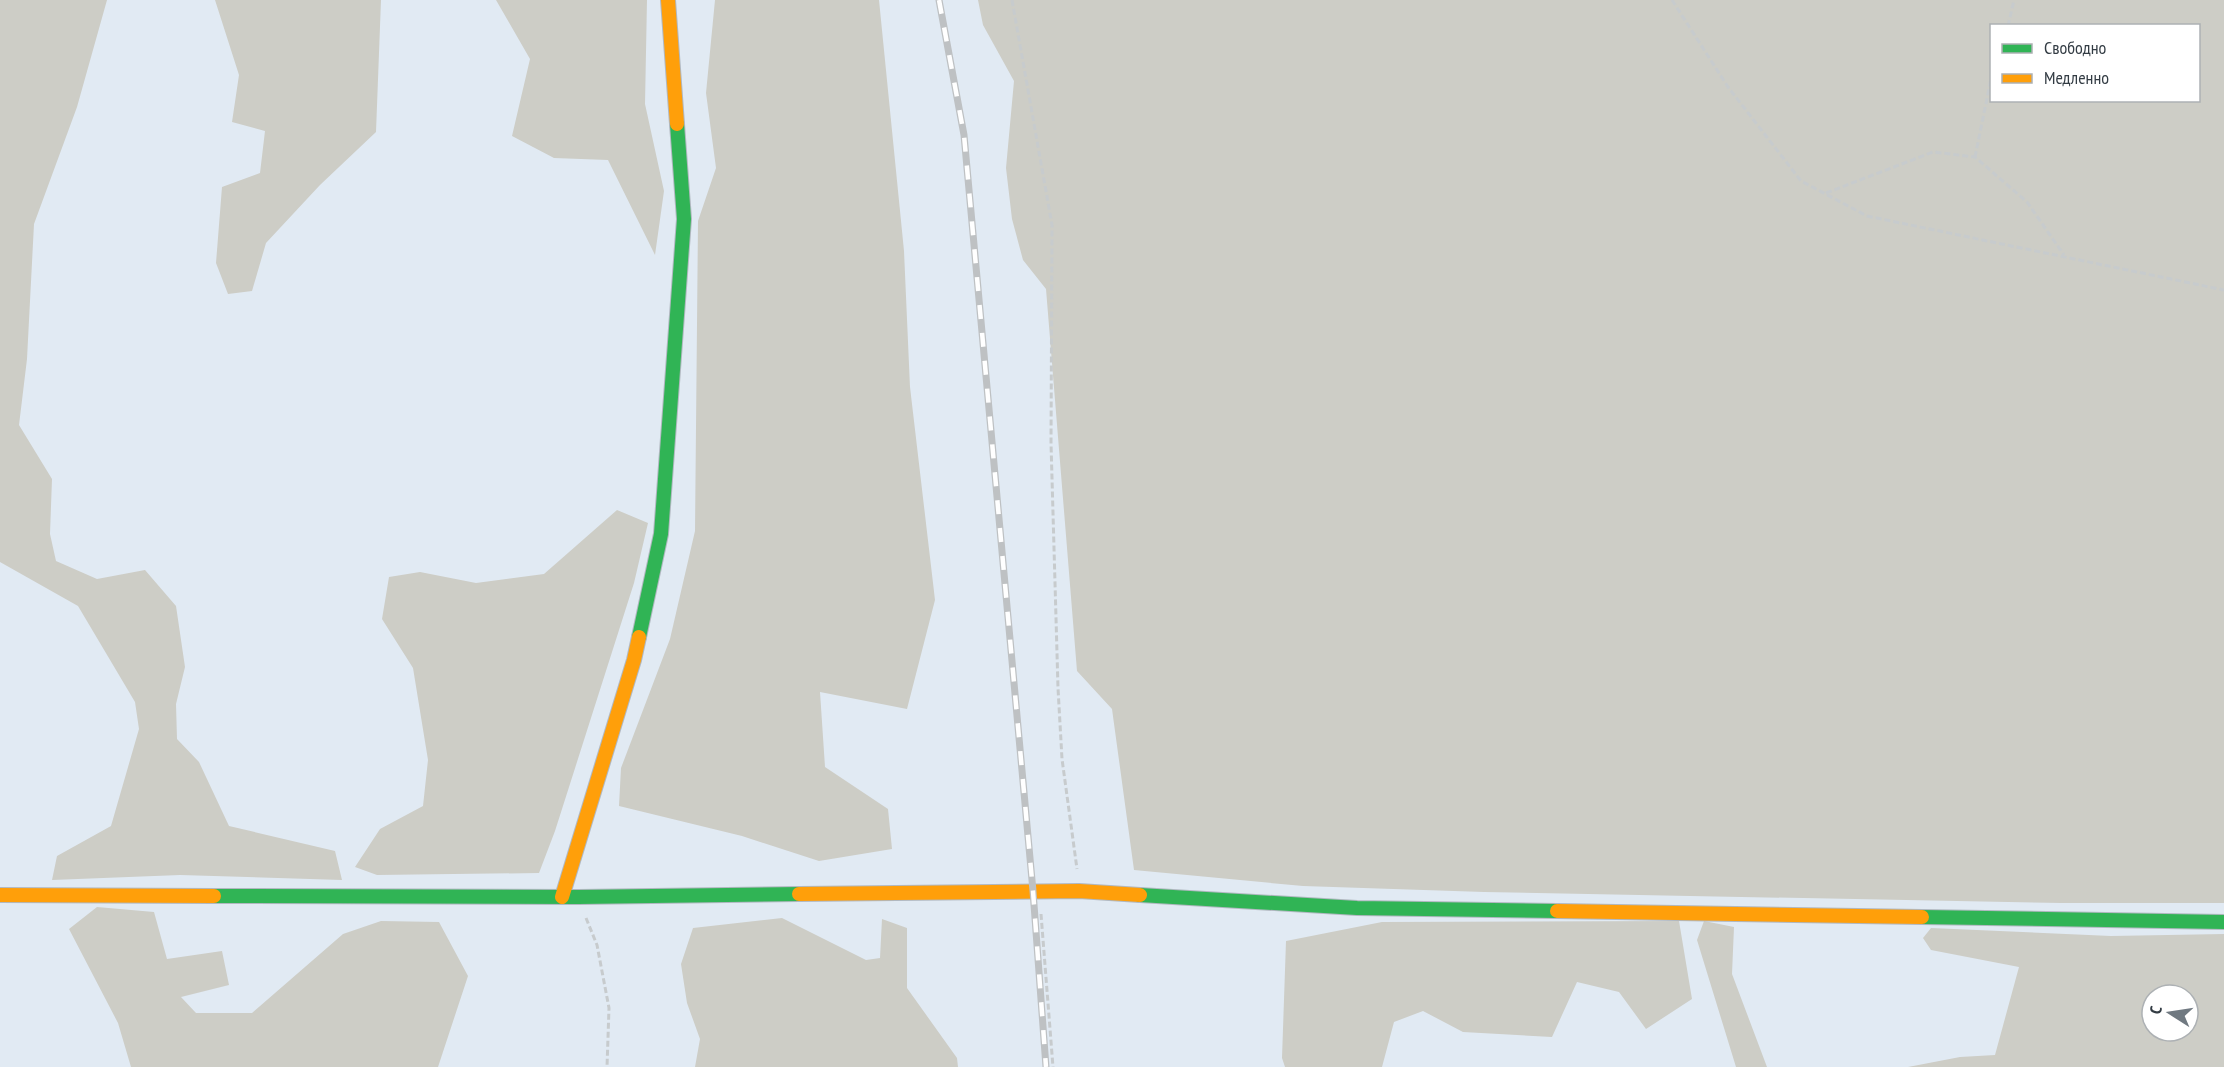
<svg xmlns="http://www.w3.org/2000/svg" width="2224" height="1067" font-family="'PT Sans Narrow',sans-serif">
	<style>
		.green { fill: #cdcdc6; fill-rule: evenodd }
		.lines { fill: none; stroke-linecap: round; stroke-linejoin: round }
		.fast-casing { stroke: #b1b8c0; stroke-width: 16 }
		.slow-casing { stroke: #b1b8c0; stroke-width: 16 }
		.path { stroke: #c7cbcd; stroke-width: 3; stroke-dasharray: 6 3; stroke-linecap: butt }
		.fast { stroke: #30b455; stroke-width: 14 }
		.slow { stroke: #ff9f0a; stroke-width: 14 }
		.rail-casing { stroke: #bec1c3; stroke-width: 7 }
		.rail { stroke: #fff; stroke-width: 4.5; stroke-dasharray: 14; stroke-linecap: butt }
	</style>
	<rect width="100%" height="100%" fill="#e1eaf3"/>
	<path class="green" d="M0,0H107L77,107L34,224L27,359L19,425L52,479L50,534L56,561L97,579L145,570L176,606L185,667L176,704L177,739L199,762L229,826L335,851L342,880L180,875L52,880L57,856L111,826L139,729L135,702L78,606L0,562Z
		M215,0H381L376,132L320,185L266,243L252,291L228,294L216,263L222,187L260,173L265,131L232,122L239,75Z
		M496,0H647L645,104L664,191L655,255L608,160L554,158L512,136L530,59Z
		M715,0H879L904,251L910,387L935,600L907,709L820,692L825,767L888,809L892,849L819,861L742,836L619,806L621,768L670,639L695,531L698,221L716,168L706,93Z
		M978,0H2224V903H2061L1484,892L1303,886L1134,870L1112,709L1077,671L1046,289L1023,260L1012,219L1006,168L1014,81L983,25ZM1992,26H2198V100H1992Z
		M617,510L648,523L634,583L555,831L539,873L377,875L355,867L380,829L423,806L428,760L413,668L382,619L389,577L420,572L476,583L544,574Z
		M97,907L154,912L167,959L222,951L229,985L181,997L196,1013H252L343,934L381,921L439,922L468,976L438,1067H131L118,1023L69,929Z
		M782,918L866,960L880,958L882,919L907,928V988L957,1058L958,1067H695L700,1039L687,1003L681,964L693,928Z
		M1679,921L1692,999L1646,1029L1619,992L1577,982L1552,1037L1463,1032L1423,1011L1394,1022L1382,1067H1285L1282,1058L1286,941L1382,922Z
		M1704,921L1734,927L1732,974L1767,1067H1736L1697,940Z
		M1931,928L2111,936L2224,934V1067H1908L1960,1057L1995,1055L2019,967L1931,950L1923,938ZM2152,995H2188V1031H2152Z"/>
	<g class="lines">
		<g class="fast-casing">
			<path id="fast" d="M639,637L661,534L684,219L677,124
				M1140,895L1357,908L1557,911
				M214,896L578,897L799,894
				M1922,917L2224,922"/>
		</g>
		<g class="slow-casing">
			<path id="slow" d="M668,0L677,124
				M799,894L1079,891L1140,895
				M0,895L214,896
				M562,897L634,660L639,637
				M1557,911L1922,917"/>
		</g>
		<path class="path" d="M1012,0L1052,225L1051,443L1058,688L1062,759L1077,869
			M1672,0L1728,87L1801,181L1867,216L2224,290
			M2008,26L2014,0
			M1975,157L1992,74
			M1826,193L1933,152L1975,157L2027,202L2064,255
			M1041,914L1053,1067
			M586,918L597,945L609,1008L607,1067"/>
		<use href="#fast" class="fast"/>
		<use href="#slow" class="slow"/>
		<g class="rail-casing">
			<path id="rail" d="M939,0L964,135L1033,891L1046,1067"/>
		</g>
		<use href="#rail" class="rail"/>
	</g>
	<rect x="1990" y="24" width="210" height="78" fill="#ffffff" stroke="#adb1b4" stroke-width="1.5"/>
	<rect x="2002" y="44" width="30" height="9" fill="#30b455" stroke="#adb1b4" stroke-width="1.5"/>
	<text x="2044" y="54" font-size="18" fill="#333c44">Свободно</text>
	<rect x="2002" y="74" width="30" height="9" fill="#ff9f0a" stroke="#adb1b4" stroke-width="1.5"/>
	<text x="2044" y="84" font-size="18" fill="#333c44">Медленно</text>
	<g transform="translate(2170 1013) rotate(282)"><circle r="28" fill="#ffffff" stroke="#adb1b4" stroke-width="1.5"/>
	<path d="M0-4.5L10 22L0 15L-10 22Z" fill="#707981"/>
	<text y="-9" font-size="16" font-weight="bold" text-anchor="middle" fill="#333c44">С</text>
	</g>
</svg>
